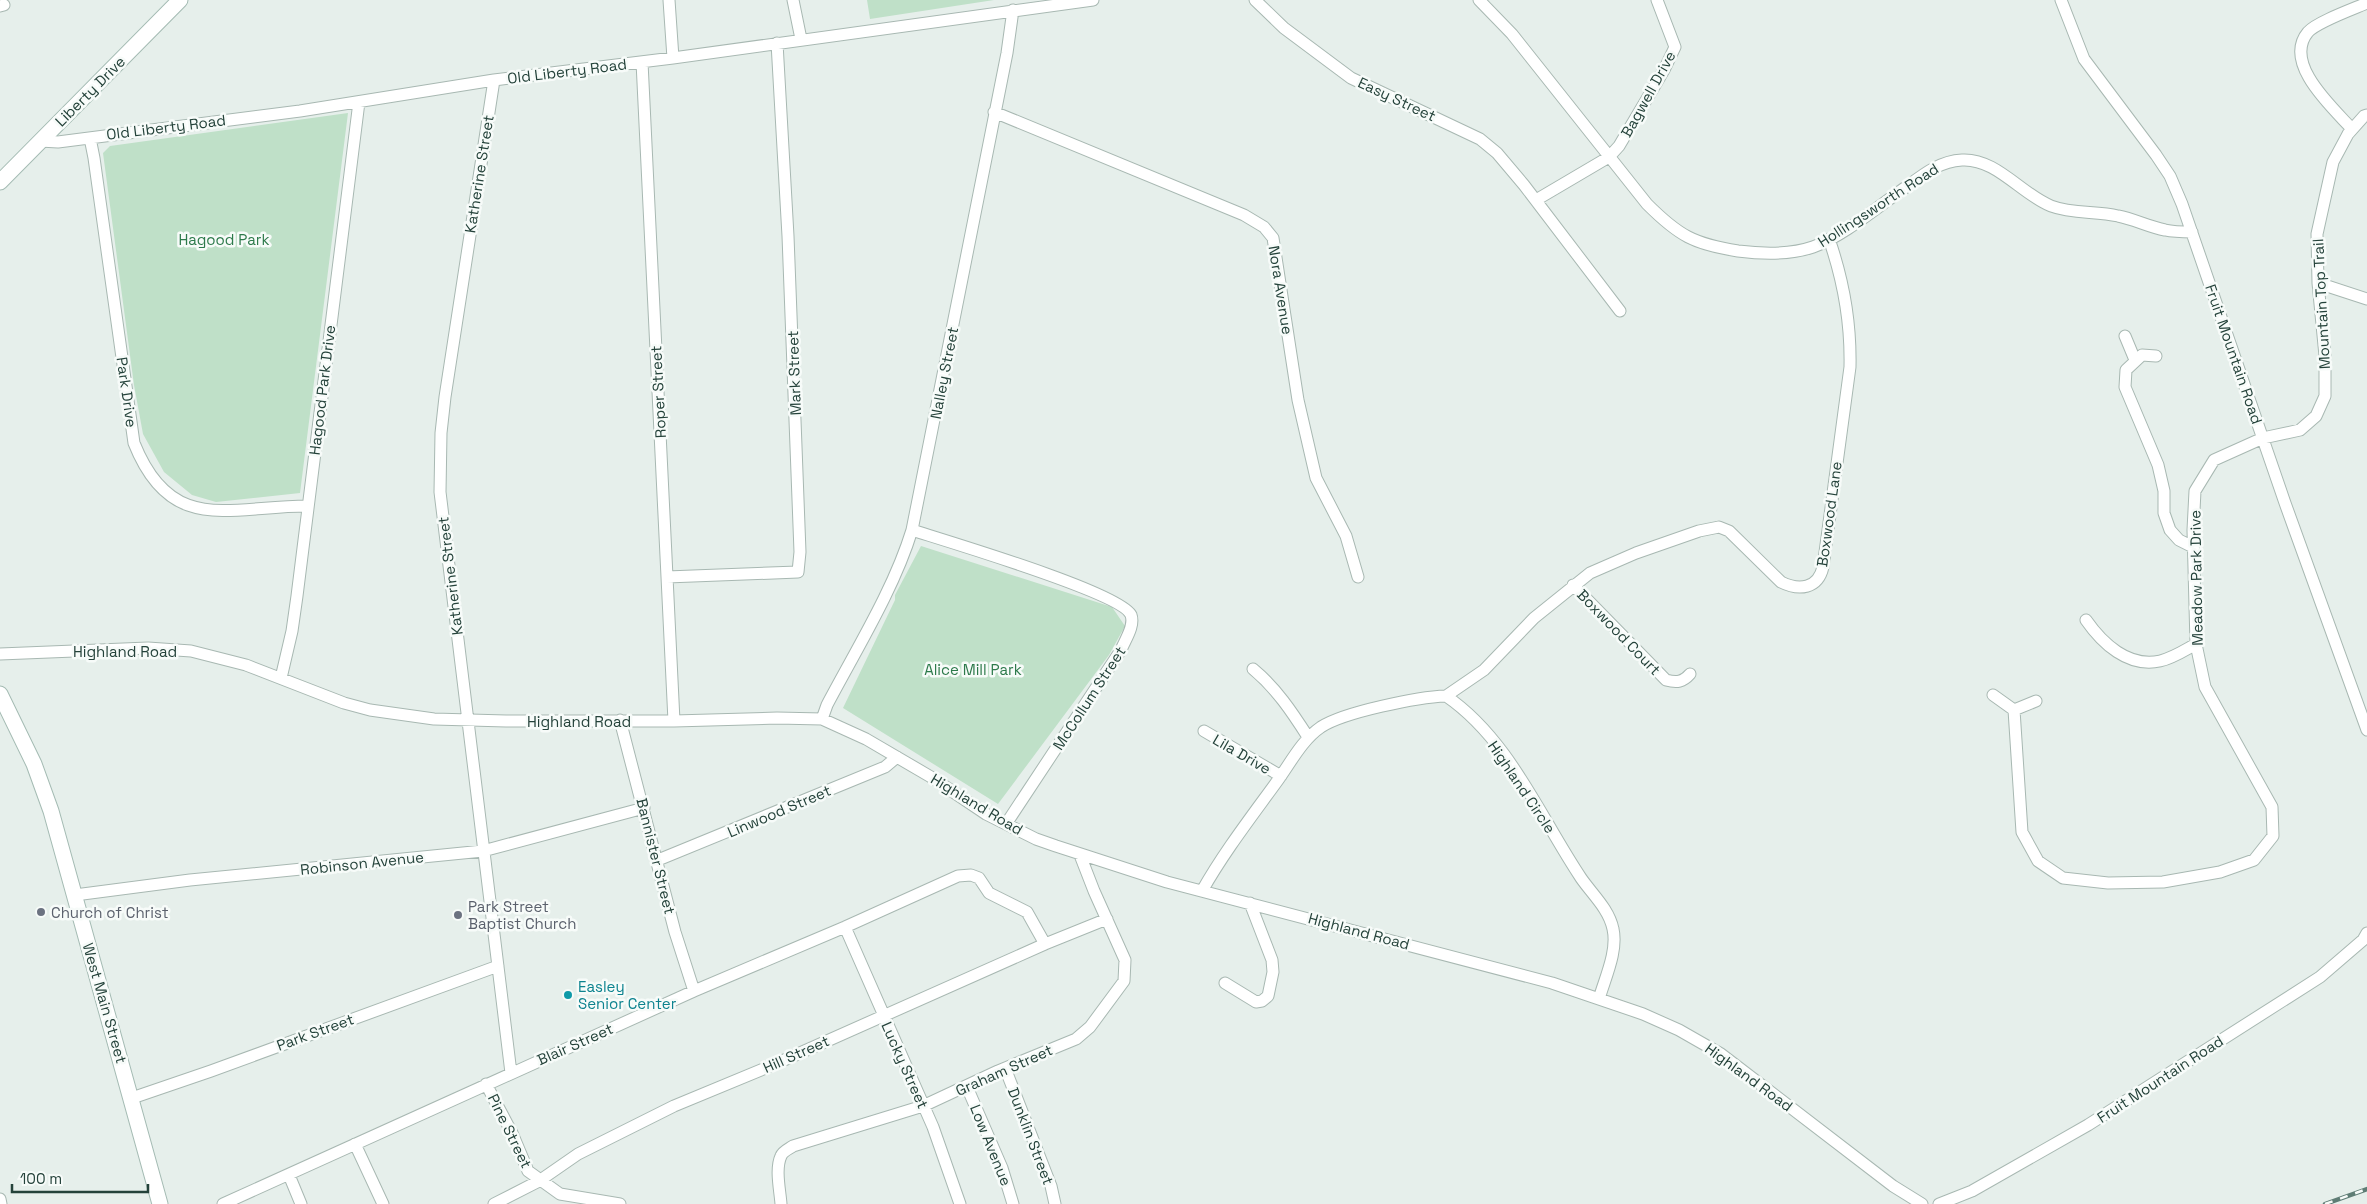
<svg xmlns="http://www.w3.org/2000/svg" width="2367" height="1204" font-family="'Space Grotesk',sans-serif">
	<style>
		.green { fill: #bfe0c8 }
		.lines { fill: none; stroke-linecap: round; stroke-linejoin: round }
		.street-casing { stroke: #a8b8b2; stroke-width: 13 }
		.secondary-casing { stroke: #a4bbb3; stroke-width: 17 }
		.street { stroke: #fff; stroke-width: 11 }
		.secondary { stroke: #fff; stroke-width: 15 }
		.rail-casing { stroke: #5f7d75; stroke-width: 4.5 }
		.rail { stroke: #f7fbf9; stroke-width: 2.5; stroke-dasharray: 8; stroke-linecap: butt }
		.worship-dot { fill: #6b7280; stroke: #f7fbf9; stroke-width: 2 }
		.culture-dot { fill: #0f9aa8; stroke: #f7fbf9; stroke-width: 2 }
		.labels { text-anchor: middle; dominant-baseline: central; stroke-width: 5; stroke-linejoin: round; paint-order: stroke }
		.street-label { font-size: 15px; fill: #24423a; stroke: #f7fbf9 }
		.park-label { font-size: 15px; fill: #2d7a4b; stroke: #f7fbf9 }
		.worship-label { font-size: 15px; fill: #5b616d; stroke: #f7fbf9; text-anchor: start }
		.culture-label { font-size: 15px; fill: #0d838f; stroke: #f7fbf9; text-anchor: start }
	</style>
	<rect width="100%" height="100%" fill="#e6efeb"/>
	<path class="green" d="M867,0H994L870,19Z
		M348,113L300,493L216,502L192,495L164,472L143,434L134,385L103,153L110,146Z
		M921,546L1112,607L1125,626L1109,655L998,804L843,708L895,600V595Z"/>
	<g class="lines">
		<g class="street-casing">
			<path id="street" d="M669,0L673,58
				M793,0L801,39
				M1255,0L1284,28L1351,78L1480,139L1497,153L1524,185L1620,311
				M1479,0L1512,34L1647,204C1679,236 1694,244 1738,251C1762,254 1790,255 1813,247C1844,236 1881,204 1909,185C1925,173 1941,161 1962,160C1996,158 2021,194 2051,206C2072,214 2096,211 2118,216C2134,219 2149,227 2165,230C2174,232 2183,232 2192,232
				M2061,0L2084,59L2156,155L2170,176L2182,204L2285,503L2367,730
				M0,6L4,5
				M642,62L674,721
				M494,80L445,397L441,433L440,492L511,1073
				M994,112L1244,215L1264,227L1273,238L1298,400L1316,478L1346,536L1358,577
				M2352,129C2333,108 2282,63 2308,32C2317,22 2353,9 2367,3
				M90,138L94,158L134,443C171,536 230,506 307,506
				M40,141L58,142L300,111L494,80L673,58L1093,0
				M1536,200L1609,157L1619,146L1664,70L1675,47L1657,0
				M2318,283L2367,299
				M2125,336L2135,360
				M2156,356L2142,355L2126,370L2125,387L2158,465L2164,491V513L2170,530L2179,540L2193,547
				M912,530C943,540 1122,593 1131,615C1135,626 1125,640 1121,650L1006,824
				M667,577L798,572L800,552L788,236L777,43
				M1573,585L1666,680C1677,683 1683,682 1690,674
				M2086,620C2102,643 2128,668 2160,661C2173,658 2185,650 2196,644
				M0,654L148,648L191,651L246,665L344,703L370,710L434,719L506,721H674L777,718L822,719L866,739L931,777L986,814L1036,839L1056,846L1167,882L1552,983L1643,1014L1679,1030L1721,1054L1893,1186L1922,1204
				M1253,669C1276,688 1292,712 1308,737
				M281,678L292,631L297,596L359,102
				M1993,695L2014,710L2022,832L2038,861L2063,878L2108,883L2163,882L2220,872L2254,860L2273,836L2272,807L2205,687L2196,644L2193,530L2195,491L2214,460L2263,438L2300,430L2316,416L2325,396V356L2318,283L2317,234L2333,162L2348,134L2364,116L2367,115
				M1446,696L1484,670L1534,618L1590,573L1636,553L1699,531L1719,527L1729,531L1781,582C1799,591 1818,589 1823,567L1850,367C1851,322 1844,282 1829,239
				M2014,710L2036,701
				M822,719L827,705C856,650 894,589 912,530L1007,53L1013,10
				M620,720L675,932L694,991
				M1204,731L1281,776
				M658,860L885,767L897,757
				M1202,891C1224,852 1252,816 1278,780C1291,762 1302,740 1321,727C1344,712 1418,697 1446,696C1509,739 1540,817 1581,878C1592,894 1609,909 1613,929C1618,951 1605,978 1599,999
				M75,895L190,880L483,851L644,808
				M845,927L933,1127L960,1204
				M1225,983L1256,1002L1262,1001L1268,996L1273,972L1272,960L1250,903
				M1005,1068L1051,1186L1055,1204
				M486,1084L512,1133L528,1171L560,1194L620,1204
				M967,1087L1002,1168L1013,1204
				M132,1098L211,1071L498,966
				M355,1144L383,1204
				M289,1175L301,1204
				M0,1199L1,1204
				M223,1204L694,991L845,927L958,876L971,875L979,878L989,893L1027,912L1045,944
				M494,1204L539,1181L578,1154L674,1106L773,1065L1045,944L1107,919
				M781,1204C780,1190 775,1169 781,1156C783,1151 789,1149 793,1146L923,1106L998,1071L1076,1039L1090,1027L1124,981L1125,960L1094,891L1080,855
				M1939,1204L1972,1191L2088,1125L2320,977L2363,940L2367,933"/>
		</g>
		<g class="secondary-casing">
			<path id="secondary" d="M0,182L180,0
				M0,694L34,764L51,811L160,1204"/>
		</g>
		<use href="#street" class="street"/>
		<use href="#secondary" class="secondary"/>
		<g class="rail-casing">
			<path id="rail" d="M2325,1204L2367,1189"/>
		</g>
		<use href="#rail" class="rail"/>
	</g>
	<g class="worship-dot">
		<circle cx="41" cy="912" r="5"/>
		<circle cx="458" cy="915" r="5"/>
	</g>
	<circle class="culture-dot" cx="568" cy="995" r="5"/>
	<g class="labels">
		<g class="street-label">
			<text transform="translate(567 71) rotate(-7)">Old Liberty Road</text>
			<text transform="translate(90 91) rotate(-45)">Liberty Drive</text>
			<text transform="translate(1648 94) rotate(-61)">Bagwell Drive</text>
			<text transform="translate(1397 99) rotate(25)">Easy Street</text>
			<text transform="translate(166 127) rotate(-7)">Old Liberty Road</text>
			<text transform="translate(479 174) rotate(-81)">Katherine Street</text>
			<text transform="translate(1878 205) rotate(-33)">Hollingsworth Road</text>
			<text transform="translate(1281 290) rotate(81)">Nora Avenue</text>
			<text transform="translate(2321 304) rotate(-93)">Mountain Top Trail</text>
			<text transform="translate(2234 354) rotate(71)">Fruit Mountain Road</text>
			<text transform="translate(794 373) rotate(-92)">Mark Street</text>
			<text transform="translate(944 373) rotate(-79)">Nalley Street</text>
			<text transform="translate(322 390) rotate(-83)">Hagood Park Drive</text>
			<text transform="translate(127 392) rotate(82)">Park Drive</text>
			<text transform="translate(658 392) rotate(-93)">Roper Street</text>
			<text transform="translate(1829 514) rotate(-82)">Boxwood Lane</text>
			<text transform="translate(450 576) rotate(-97)">Katherine Street</text>
			<text transform="translate(2196 578) rotate(-91)">Meadow Park Drive</text>
			<text transform="translate(1619 632) rotate(46)">Boxwood Court</text>
			<text x="125" y="651">Highland Road</text>
			<text transform="translate(1089 698) rotate(-57)">McCollum Street</text>
			<text x="579" y="721">Highland Road</text>
			<text transform="translate(1242 754) rotate(30)">Lila Drive</text>
			<text transform="translate(1522 787) rotate(56)">Highland Circle</text>
			<text transform="translate(977 804) rotate(31)">Highland Road</text>
			<text transform="translate(779 811) rotate(-23)">Linwood Street</text>
			<text transform="translate(656 856) rotate(76)">Bannister Street</text>
			<text transform="translate(362 863) rotate(-6)">Robinson Avenue</text>
			<text transform="translate(1359 931) rotate(15)">Highland Road</text>
			<text transform="translate(105 1003) rotate(74)">West Main Street</text>
			<text transform="translate(315 1032) rotate(-20)">Park Street</text>
			<text transform="translate(575 1044) rotate(-24)">Blair Street</text>
			<text transform="translate(796 1054) rotate(-24)">Hill Street</text>
			<text transform="translate(905 1065) rotate(66)">Lucky Street</text>
			<text transform="translate(1004 1070) rotate(-24)">Graham Street</text>
			<text transform="translate(1749 1077) rotate(36)">Highland Road</text>
			<text transform="translate(2160 1079) rotate(-33)">Fruit Mountain Road</text>
			<text transform="translate(510 1131) rotate(64)">Pine Street</text>
			<text transform="translate(1031 1136) rotate(69)">Dunklin Street</text>
			<text transform="translate(991 1145) rotate(68)">Low Avenue</text>
		</g>
		<g class="park-label">
			<text x="224" y="239">Hagood Park</text>
			<text x="973" y="669">Alice Mill Park</text>
		</g>
		<g class="worship-label">
			<text x="468" y="906">Park Street<tspan x="468" dy="17">Baptist Church</tspan></text>
			<text x="51" y="912">Church of Christ</text>
		</g>
		<g class="culture-label">
			<text x="578" y="986">Easley<tspan x="578" dy="17">Senior Center</tspan></text>
		</g>
	</g>
	<path d="M12 1184v8h136v-8" fill="none" stroke="#24423a" stroke-width="2.5"/>
	<text x="20" y="1184" font-size="15" fill="#24423a" stroke="#f7fbf9" stroke-width="4" paint-order="stroke">100 m</text>
</svg>
